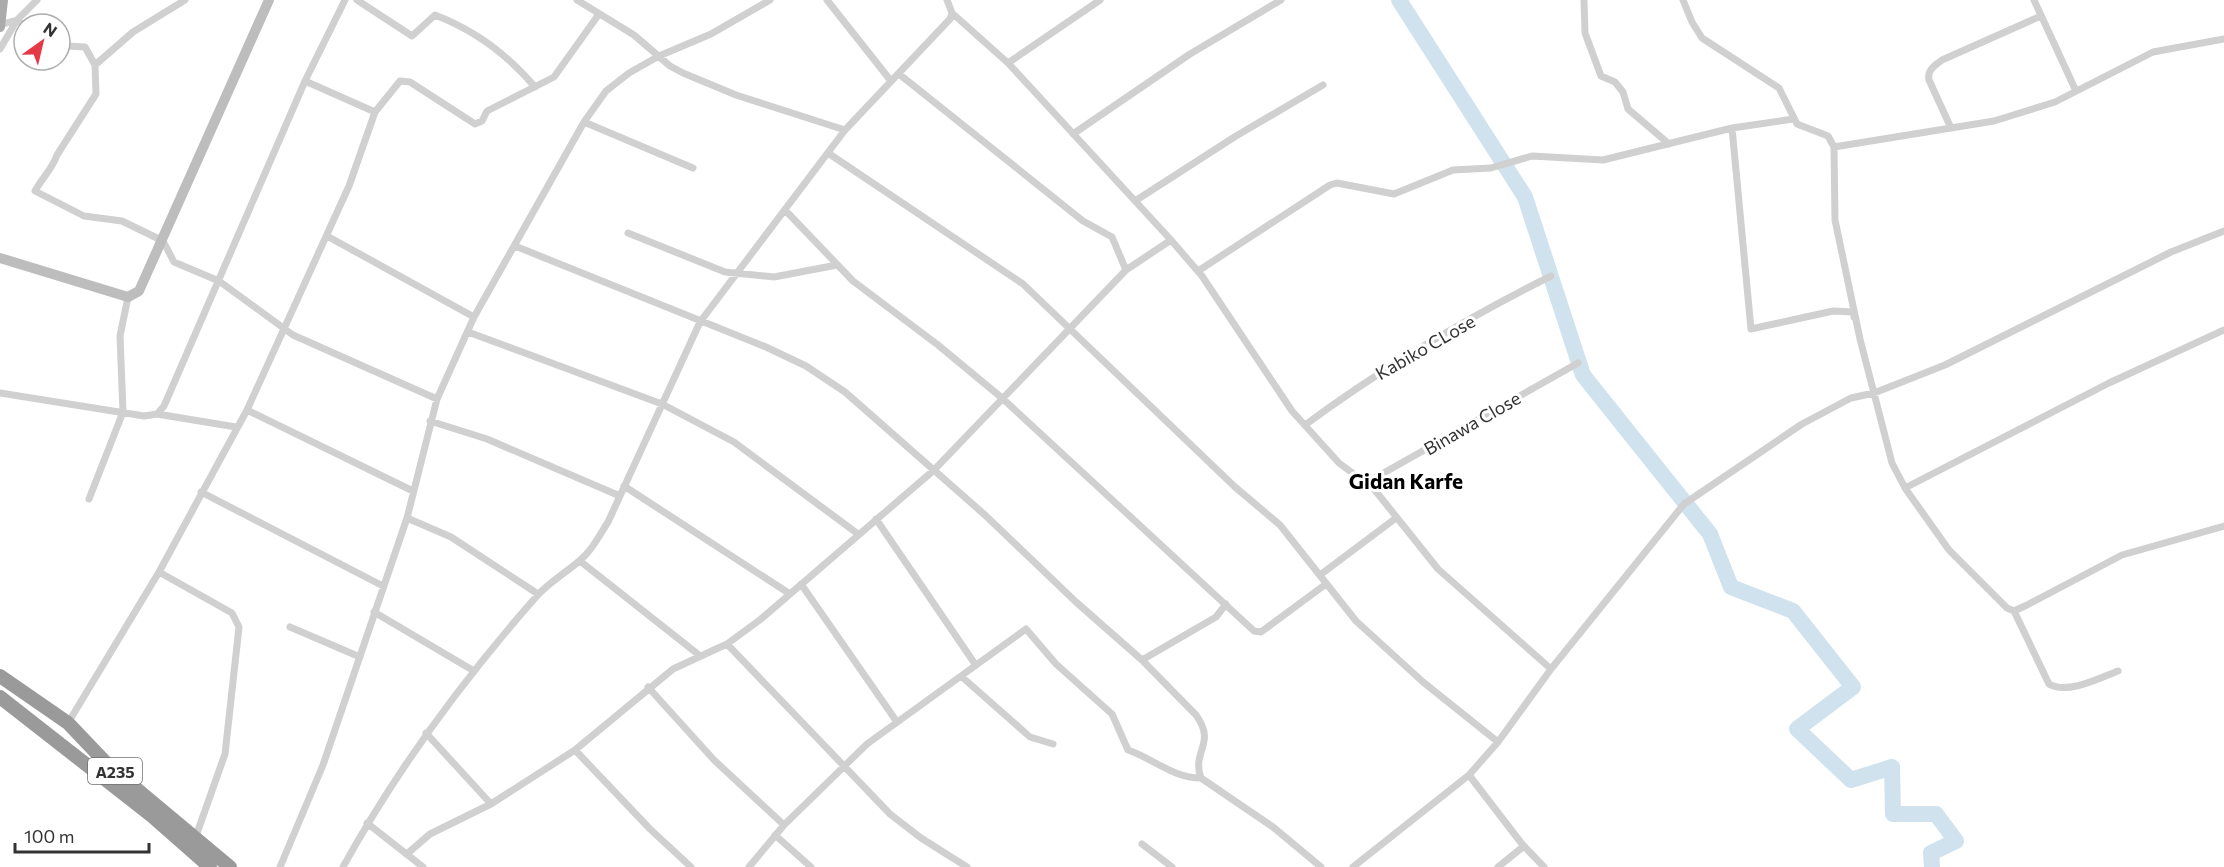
<svg xmlns="http://www.w3.org/2000/svg" width="2224" height="867" font-family="Commissioner,sans-serif">
	<style>
		.lines { fill: none; stroke-linecap: round; stroke-linejoin: round }
		.river { stroke: #cfe2ee; stroke-width: 16 }
		.street { stroke: #d0d0d0; stroke-width: 7 }
		.secondary { stroke: #bdbdbd; stroke-width: 10 }
		.primary { stroke: #ababab; stroke-width: 10 }
		.highway { stroke: #9a9a9a; stroke-width: 14 }
		.labels { text-anchor: middle; dominant-baseline: central; stroke-width: 6; stroke-linejoin: round; paint-order: stroke }
		.shield { fill: #fff; stroke: #707070; stroke-width: 1.5 }
		.shield-label { font-size: 16px; font-weight: bold; fill: #333 }
		.street-label { font-size: 18px; fill: #333; stroke: #fff }
		.quarter-label { font-size: 21px; font-weight: bold; fill: #000; stroke: #fff }
	</style>
	<rect width="100%" height="100%" fill="#fff"/>
	<g class="lines">
		<path class="river" d="M1399,0L1525,197L1583,375L1710,534L1731,587L1793,611L1853,687L1797,729L1851,780L1892,767L1893,814H1936L1956,841L1931,853L1932,867"/>
		<path class="street" d="M357,0L412,36L435,15C474,30 508,55 535,87
			M577,0L634,35L670,66L683,73L736,95L845,130
			M827,0L891,81
			M1584,0L1585,33L1601,76L1615,82L1623,92L1628,109L1669,144
			M1683,0L1692,22L1702,38L1779,88L1797,124L1828,136L1834,147L1835,220L1860,339L1892,463L1905,488L1949,550L2007,608L2014,611L2027,605L2122,555L2224,526
			M2034,0L2076,91
			M952,13L1008,63L1171,240L1202,276L1292,411L1339,463L1374,489L1438,569L1551,669
			M0,25L17,20L24,24
			M60,43L67,46L85,47L95,65L133,32L185,0
			M0,49L17,20L37,0
			M1008,63L1100,0
			M95,65L96,94L57,155C53,168 42,178 35,191L84,216L122,221L163,241L174,262L219,281L293,335L437,399
			M899,74L1083,221L1112,237L1126,270
			M305,81L375,112
			M584,122L693,168
			M1732,128L1751,329L1833,311L1853,312L1854,317
			M1951,128L1929,80C1927,70 1934,66 1942,60L2041,16
			M1073,134L1190,54L1281,0
			M1834,147L1994,121L2055,102L2153,52L2224,39
			M828,153L1023,284L1235,487L1280,525L1356,621L1423,682L1498,742
			M1135,201L1236,136L1323,85
			M785,210L853,281L938,345L1002,398L1254,631L1261,632L1326,584
			M628,233L725,272L774,277L837,265
			M327,236L474,317
			M515,246L766,347L806,366L845,392L985,515L1076,602L1142,660L1196,715C1217,744 1191,751 1201,778L1273,827L1321,867
			M1198,271L1330,185L1337,183L1394,194L1453,170L1491,168L1532,156L1603,160L1732,128L1793,119
			M468,332L662,404L734,442L858,534
			M0,393L144,416L157,414L164,406L305,81L345,0
			M247,410L413,491
			M157,414L236,427
			M430,421L487,439L620,496
			M1305,425C1382,368 1465,319 1551,276
			M1366,483L1578,363
			M624,486L790,594
			M1905,488L2109,383L2224,330
			M201,492L383,586
			M89,499L123,412L120,336L128,297
			M407,518L451,537L538,594
			M876,519L975,664
			M580,561L699,655
			M159,572L232,613L239,627L225,754L196,836
			M1320,575L1396,518
			M801,584L897,722
			M2014,611L2049,684C2067,695 2100,678 2118,671
			M374,612L474,671
			M290,627L360,657
			M727,644L890,814L921,838L967,867
			M1142,660L1216,617L1226,604
			M962,677L1030,737L1053,744
			M648,687L714,760L784,825
			M68,723L159,572L247,410L349,186L375,112L400,81L410,82L475,124L482,121L487,111L554,77L599,14
			M426,733L491,804
			M575,750L650,829L691,867
			M1469,775L1522,844L1544,867
			M367,823L423,867
			M775,835L811,867
			M1142,844L1172,867
			M408,853L430,834L491,804L575,750L673,669L727,644L761,619L934,470L1126,270L1171,240
			M280,867L323,765L407,518L437,399L474,317L584,122L606,91L629,73L659,56L711,34L770,0
			M343,867C397,769 462,681 536,597C548,583 564,574 578,562C591,552 599,536 608,522L700,322L845,130L950,19L952,13L947,0
			M749,867L784,825L867,744L1026,629L1056,664L1112,714L1128,750C1154,759 1173,778 1201,778
			M1353,867L1469,775L1498,742L1551,669L1684,504L1802,424L1851,398L1874,393L1945,365L2171,252L2224,231
			M1498,867L1524,846"/>
		<path class="secondary" d="M0,258L128,297L139,291L269,0"/>
		<path class="primary" d="M0,27L3,0"/>
		<path class="highway" d="M0,676L68,723L109,766L230,867
			M0,697L152,816L210,867"/>
	</g>
	<g class="labels">
		<rect class="shield" x="88" y="758" width="54" height="26" rx="4.5"/>
		<g class="shield-label">
			<text x="115" y="771">A235</text>
		</g>
		<g class="street-label">
			<text transform="translate(1425 347) rotate(-30)">Kabiko CLose</text>
			<text transform="translate(1472 423) rotate(-30)">Binawa Close</text>
		</g>
		<g class="quarter-label">
			<text x="1406" y="480">Gidan Karfe</text>
		</g>
	</g>
	<g transform="translate(42 42) rotate(34)"><circle r="28" fill="#ffffff" stroke="#adadad" stroke-width="1.5"/>
	<path d="M0-4.5L10 22L0 15L-10 22Z" fill="#e63946"/>
	<text y="-9" font-size="16" font-weight="bold" text-anchor="middle" fill="#333333">N</text>
	</g>
	<path d="M15 843v9h134v-9" fill="none" stroke="#333333" stroke-width="3"/>
	<text x="24" y="843" font-size="18" fill="#333333" stroke="#ffffff" stroke-width="4.5" paint-order="stroke">100 m</text>
</svg>
